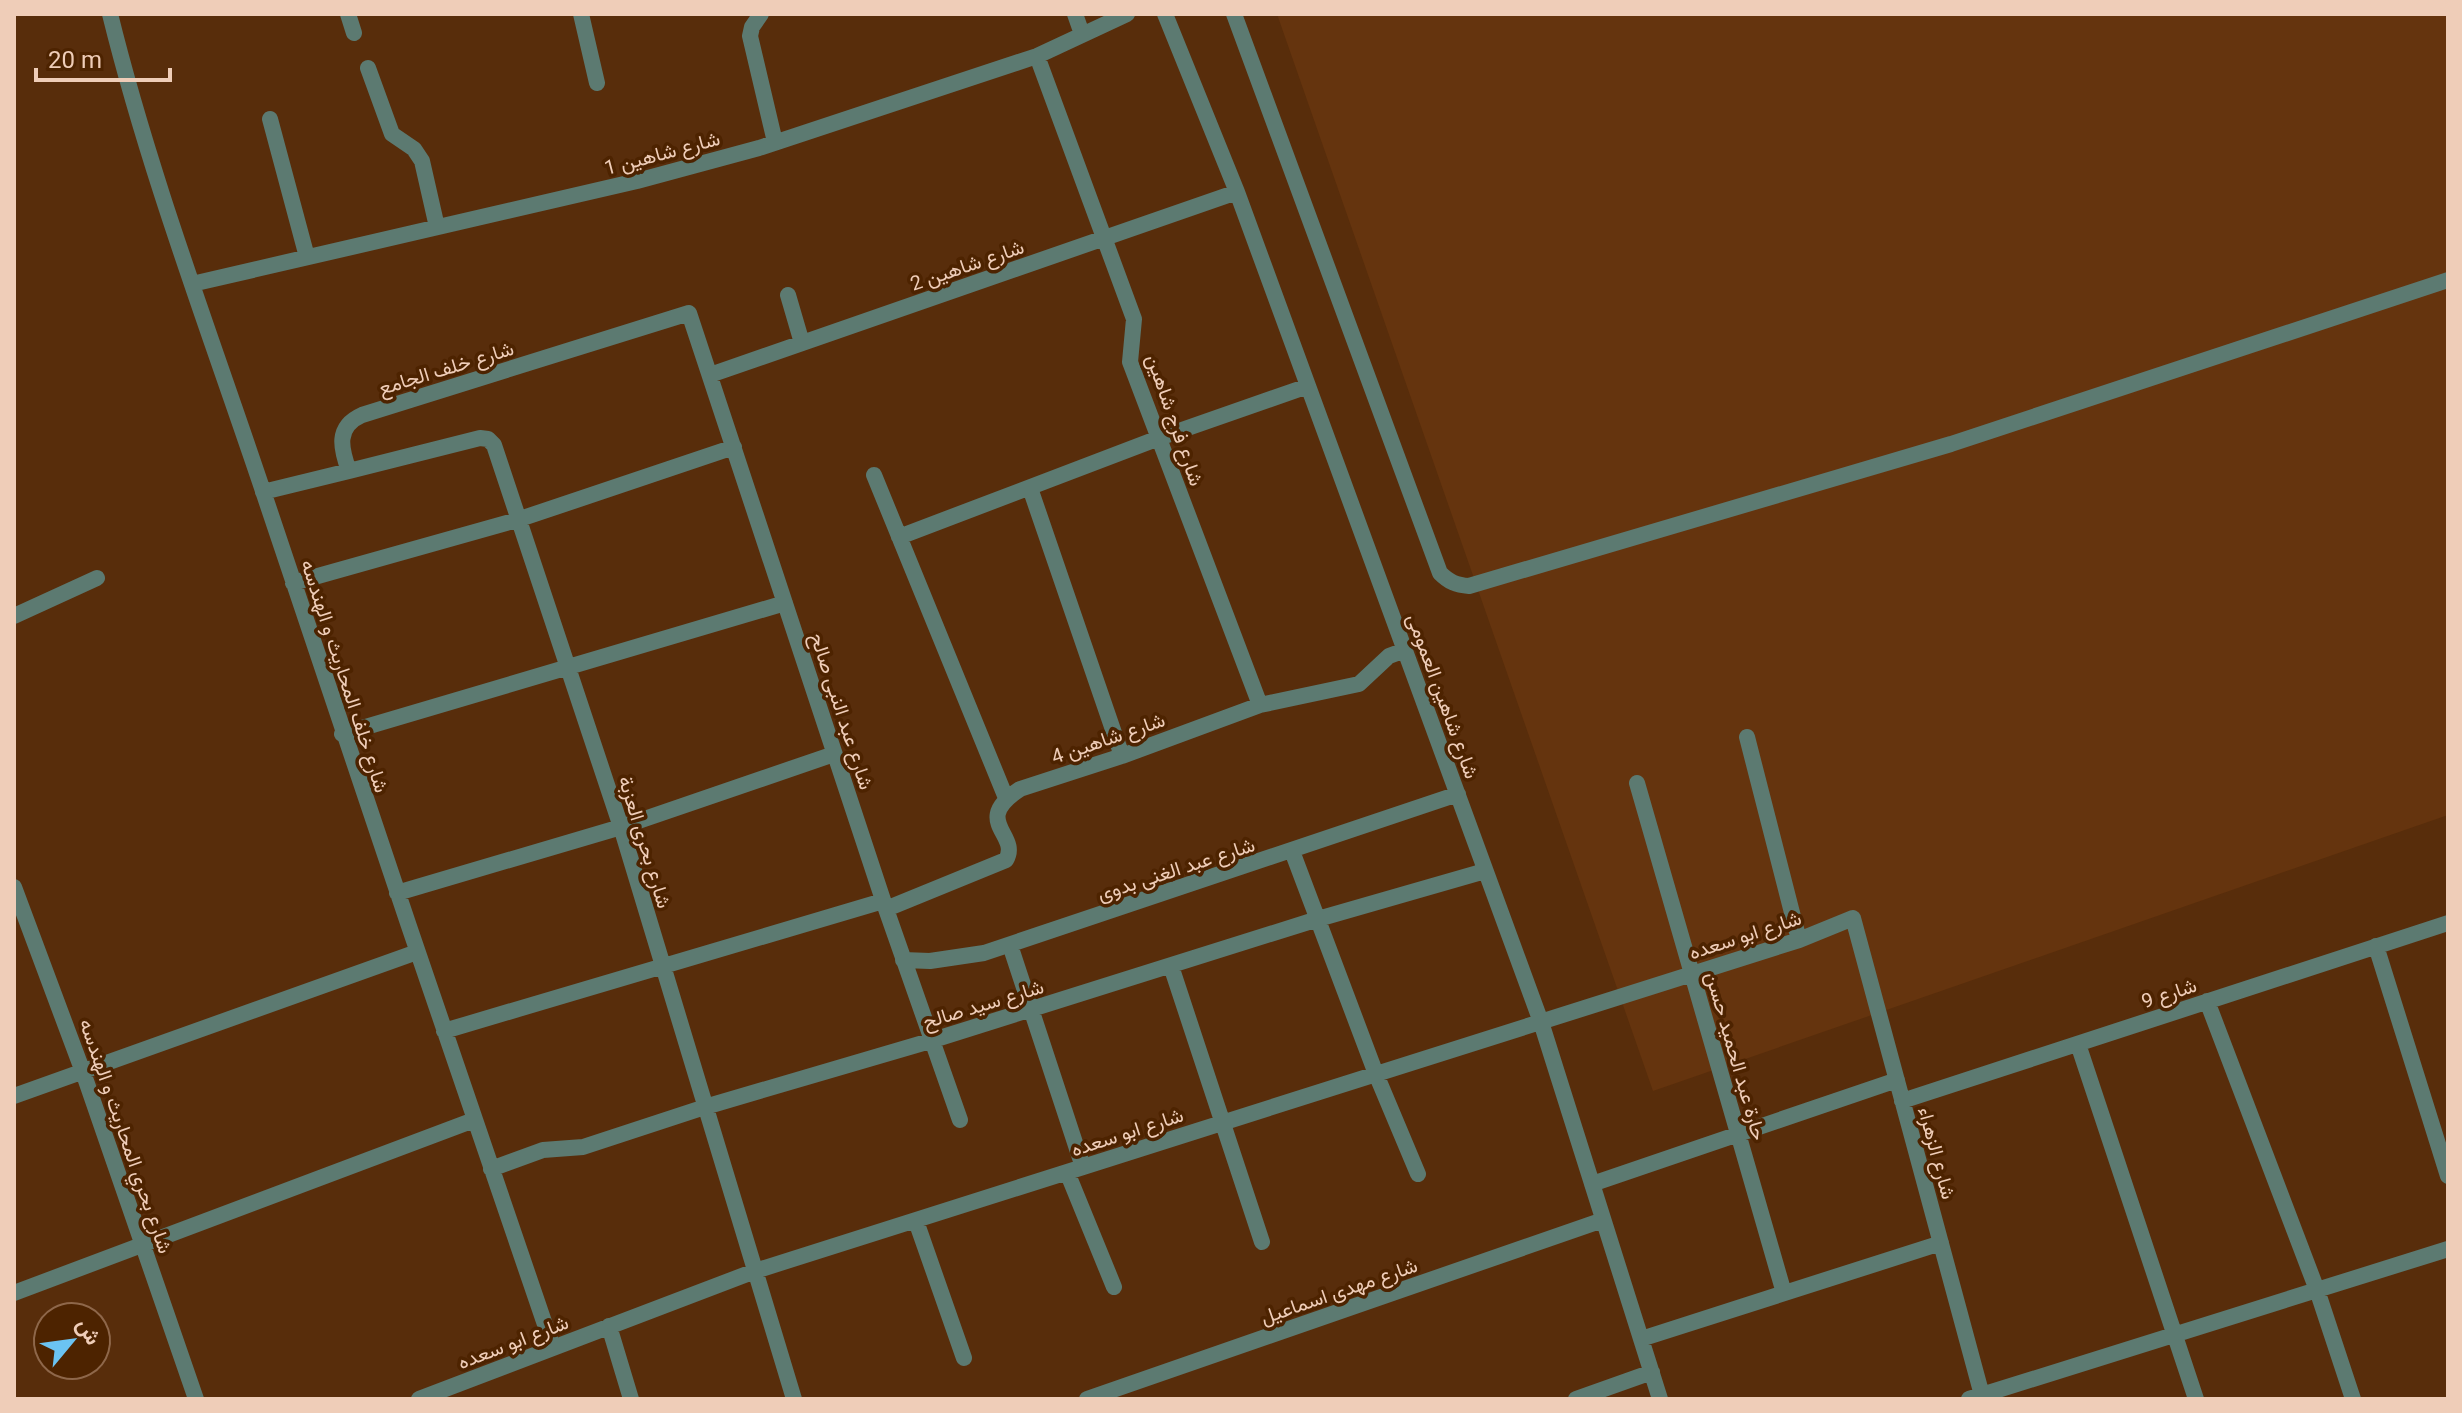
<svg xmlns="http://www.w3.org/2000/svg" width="2462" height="1413" font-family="Roboto,Vazirmatn,sans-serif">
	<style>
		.built { fill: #65340e }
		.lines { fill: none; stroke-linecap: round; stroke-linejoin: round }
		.lane { stroke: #5c7a71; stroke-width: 16 }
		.street { stroke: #5c7a71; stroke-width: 16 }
		.labels { text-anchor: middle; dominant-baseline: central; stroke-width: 7; stroke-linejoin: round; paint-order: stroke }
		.street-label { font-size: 20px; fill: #efcdb8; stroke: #4d2300 }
	</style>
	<rect width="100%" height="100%" fill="#582d0b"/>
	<path class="built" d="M1277,14H2448V815L1653,1091Z"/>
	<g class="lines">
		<path class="lane" d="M1234,14L1440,573C1449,582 1456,585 1469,586L1951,444L2448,280
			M14,616L97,578"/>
		<path class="street" d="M110,14C150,176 210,333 263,491C358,777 455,1063 553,1348
			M348,14L354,33
			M581,14L597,83
			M761,14L752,27L750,36L775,142
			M1075,14L1082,34
			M1165,14L1237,192L1541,1022L1660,1399
			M1037,56L1134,319L1130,362L1260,705
			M368,68L392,134L414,149L422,161L437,227
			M270,119L307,257
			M192,284L637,181L759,148L1037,56L1127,14
			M788,295L802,343
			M710,375L1237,192
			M349,471L480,438L488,439L494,445L621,827L794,1399
			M874,475L1006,798
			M1030,488L1122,756
			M263,492L349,471C341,449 335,427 362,415L689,313L886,909L960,1120
			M899,537L1159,438L1308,386
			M293,583L517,520L734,447
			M342,734L785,603
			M1747,737L1799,940
			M1637,783L1784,1293
			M1292,851L1376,1074L1418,1174
			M14,887L83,1072L196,1399
			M397,893L621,827L834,754
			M886,909L1006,860C1021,834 970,822 1020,789L1122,756L1260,705L1359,684L1389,656L1405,650
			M1010,945L1083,1167
			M2376,946L2448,1176
			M903,960L930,961L984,953L1458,794
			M1171,966L1262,1242
			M2207,1001L2317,1290L2353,1399
			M444,1031L883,901
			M2078,1044L2196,1399
			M14,1096L417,952
			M1902,1101L2448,923
			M491,1169L543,1150L583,1147L705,1107L930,1041L1318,919L1485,871
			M1067,1172L1114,1287
			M1592,1184L1897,1080
			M916,1221L964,1358
			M14,1293L474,1120
			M609,1326L631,1399
			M1641,1339L1941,1243
			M419,1399L755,1271L1799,940L1853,918L1983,1399
			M1087,1399L1603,1220
			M1576,1399L1652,1372
			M1969,1399L2448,1249"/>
	</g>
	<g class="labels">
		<g class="street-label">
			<text transform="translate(662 153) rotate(-15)">شارع شاهين 1</text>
			<text transform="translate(967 265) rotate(-19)">شارع شاهين 2</text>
			<text transform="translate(446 368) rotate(-17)">شارع خلف الجامع</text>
			<text transform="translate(1175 420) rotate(71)">شارع فرج شاهين</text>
			<text transform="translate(345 676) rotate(72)">شارع خلف المحاريث و الهندسه</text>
			<text transform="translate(1443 696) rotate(70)">شارع شاهين العمومى</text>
			<text transform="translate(842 711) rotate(72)">شارع عبد النبى صالح</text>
			<text transform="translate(1108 738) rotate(-19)">شارع شاهين 4</text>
			<text transform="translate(645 842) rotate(73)">شارع بحرى العزبة</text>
			<text transform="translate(1176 869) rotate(-18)">شارع عبد الغنى بدوى</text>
			<text transform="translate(1745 935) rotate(-18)">شارع ابو سعده</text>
			<text transform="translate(2169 993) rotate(-18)">شارع 9</text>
			<text transform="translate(983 1004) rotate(-17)">شارع سيد صالح</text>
			<text transform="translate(1736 1056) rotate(74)">حارة عبد الحميد حسن</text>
			<text transform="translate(1127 1132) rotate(-18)">شارع ابو سعده</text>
			<text transform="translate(126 1136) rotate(71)">شارع بحري المحاريث و الهندسه</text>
			<text transform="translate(1937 1153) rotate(75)">شارع الزهراء</text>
			<text transform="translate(1339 1291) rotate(-19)">شارع مهدى اسماعيل</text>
			<text transform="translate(513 1342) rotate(-21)">شارع ابو سعده</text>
		</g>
	</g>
	<rect width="2462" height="1413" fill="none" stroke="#efcdb8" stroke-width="32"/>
	<g transform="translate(72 1341) rotate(61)"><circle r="38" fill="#4d2300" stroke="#8e674a" stroke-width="2"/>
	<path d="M0-6L14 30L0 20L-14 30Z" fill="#6bc3f2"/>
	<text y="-12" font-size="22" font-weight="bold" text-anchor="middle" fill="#efcdb8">ش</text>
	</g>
	<path d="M36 68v12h134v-12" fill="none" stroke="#efcdb8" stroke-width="4"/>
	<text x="48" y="68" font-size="24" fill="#efcdb8" stroke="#4d2300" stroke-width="6" paint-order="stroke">20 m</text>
</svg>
